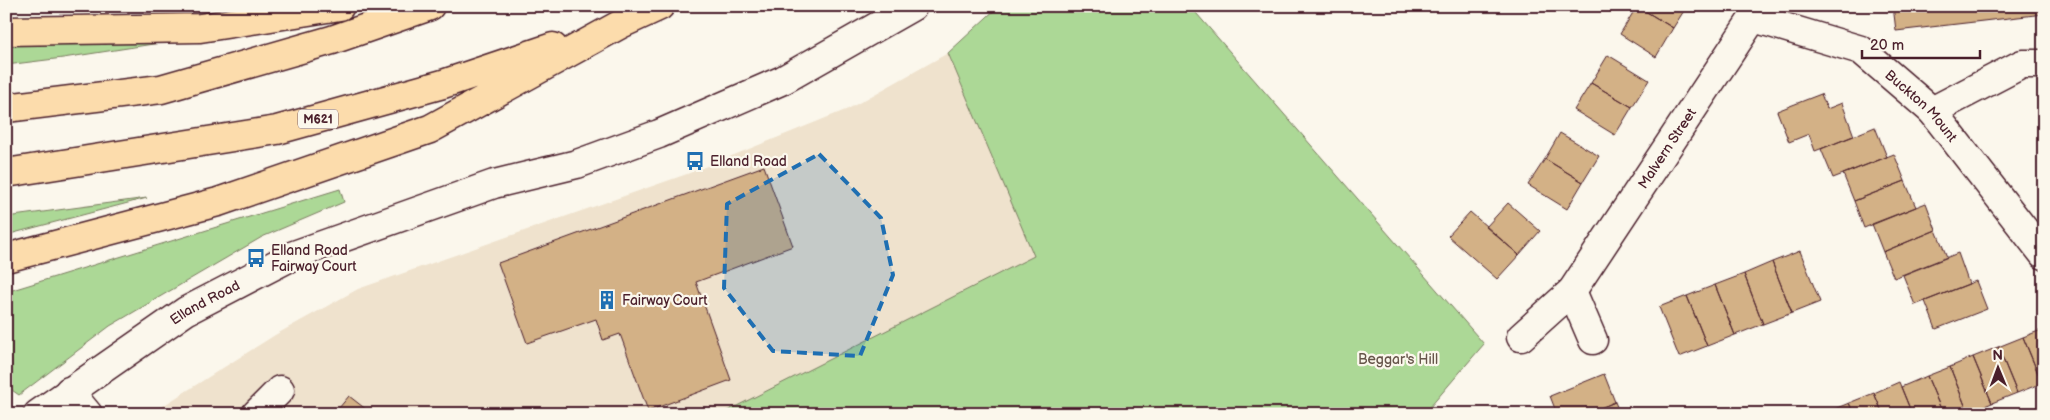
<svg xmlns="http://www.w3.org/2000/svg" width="2050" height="420" font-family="'Balsamiq Sans',sans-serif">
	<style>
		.built { fill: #efe2cd }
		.green { fill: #acd896; stroke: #7b7c60 }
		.building { fill: #d3b186; stroke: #4a1f2b }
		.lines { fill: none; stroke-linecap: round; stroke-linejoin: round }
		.minor-casing { stroke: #4a1f2b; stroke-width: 31 }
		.highway-casing { stroke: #4a1f2b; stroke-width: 31 }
		.minor { stroke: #fbf7ec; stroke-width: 28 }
		.highway { stroke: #fcdcac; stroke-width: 28 }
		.marked { fill: #1f6fb2; fill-opacity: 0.2; stroke: #1f6fb2; stroke-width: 4; stroke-dasharray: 10 6; stroke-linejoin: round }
		.labels { text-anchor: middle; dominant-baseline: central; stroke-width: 4.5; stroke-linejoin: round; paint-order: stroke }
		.shield { fill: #fbf7ec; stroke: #7f6065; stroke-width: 1 }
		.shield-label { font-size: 12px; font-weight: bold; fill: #4a1f2b }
		.street-label { font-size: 14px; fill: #4a1f2b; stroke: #fbf7ec }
		.poi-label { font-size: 14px; fill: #4a1f2b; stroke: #fbf7ec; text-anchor: start }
		.park-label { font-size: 14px; fill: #67564b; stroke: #fbf7ec }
	</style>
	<rect width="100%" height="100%" fill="#fbf7ec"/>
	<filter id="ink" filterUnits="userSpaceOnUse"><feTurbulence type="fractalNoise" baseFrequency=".02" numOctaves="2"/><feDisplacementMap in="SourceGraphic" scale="10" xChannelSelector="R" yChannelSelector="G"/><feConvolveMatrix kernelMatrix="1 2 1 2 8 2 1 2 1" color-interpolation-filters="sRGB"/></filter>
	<g filter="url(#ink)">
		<path class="built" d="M948,53L1034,256L721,414H150L275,335L358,289L687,174L848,109Z"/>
		<path class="green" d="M999,6H1190L1484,344L1430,407L1440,414H721L1034,256L948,53Z
			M218,34L63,58L6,65V44Z
			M340,189L344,202L262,237L110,326L19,395L6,386V292Z
			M147,198L6,235V217Z"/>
		<path class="building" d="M1637,6H1687L1673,28Z
			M1637,6L1673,28L1656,57L1620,34Z
			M1893,6H2044V14L1896,31Z
			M1608,55L1649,80L1632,107L1591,83Z
			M1591,83L1632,107L1615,135L1574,110Z
			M1821,94L1827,109L1842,103L1854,136L1815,151L1809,134L1789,142L1777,111Z
			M1875,127L1887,157L1833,178L1821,149Z
			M1560,133L1599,156L1583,182L1545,159Z
			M1894,154L1905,181L1854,201L1843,174Z
			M1545,159L1583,182L1567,209L1528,185Z
			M764,166L793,246L696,282L731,380L648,411L620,334L603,340L596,319L527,343L498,263Z
			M1905,181L1916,207L1864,228L1854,201Z
			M1508,203L1540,231L1519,255L1486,227Z
			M1926,203L1936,230L1883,252L1872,224Z
			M1470,212L1519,255L1497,279L1448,236Z
			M1936,230L1947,257L1894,278L1883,252Z
			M1800,251L1820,302L1792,313L1772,262Z
			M1958,253L1969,284L1915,305L1903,275Z
			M1772,262L1792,313L1763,324L1744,274Z
			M1744,274L1763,324L1735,335L1715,285Z
			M1976,281L1987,309L1936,329L1925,301Z
			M1715,285L1735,335L1707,346L1687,296Z
			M1687,296L1707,346L1679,357L1659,307Z
			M2044,329V382L2042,383L2023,337Z
			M2023,337L2042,383L2017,393L1998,347Z
			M1998,347L2017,393L1992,403L1973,357Z
			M1973,357L1992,403L1968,413L1950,367Z
			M1950,367L1968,413L1967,414H1943L1927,376Z
			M1604,374L1615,402L1586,414H1557L1550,396Z
			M1927,376L1943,414H1912L1901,387Z
			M1899,382L1912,414H1883L1874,393Z
			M1874,393L1883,414H1854L1849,403Z
			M349,396L372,414H334Z
			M1615,402L1620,414H1586Z
			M1849,403L1854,414H1825V413Z"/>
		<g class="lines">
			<g class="minor-casing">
				<g id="minor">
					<path id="s1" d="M1754,18L1861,50L1932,111L2044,255"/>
					<path d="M1932,111L2022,64H2044"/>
					<path d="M1572,291L1593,340"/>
					<path id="s2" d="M1521,337L1572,291L1761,6"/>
					<path d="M69,391L88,414"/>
					<path id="s3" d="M38,414L186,311L294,255L494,184L577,164L659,134L783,80L913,6"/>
					<path d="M256,414L280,390"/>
				</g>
			</g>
			<g class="highway-casing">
				<path id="highway" d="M6,31L200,28L340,6
					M6,108L161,89L332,40L430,6
					M6,173L277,130L443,84L553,47
					M6,258L218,202L430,129L621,24L660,6"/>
			</g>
			<use href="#minor" class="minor"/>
			<use href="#highway" class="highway"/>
		</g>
	</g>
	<path class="marked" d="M819,154L881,218L893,275L860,356L773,351L724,288L727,204Z"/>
	<defs>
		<g id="bus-bare" transform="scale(1.5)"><path d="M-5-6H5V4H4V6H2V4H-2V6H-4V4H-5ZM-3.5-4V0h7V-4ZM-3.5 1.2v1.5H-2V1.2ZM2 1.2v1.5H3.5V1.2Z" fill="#1f6fb2" stroke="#fbf7ec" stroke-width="2.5" paint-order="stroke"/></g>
		<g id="building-bare" transform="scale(1.5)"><path d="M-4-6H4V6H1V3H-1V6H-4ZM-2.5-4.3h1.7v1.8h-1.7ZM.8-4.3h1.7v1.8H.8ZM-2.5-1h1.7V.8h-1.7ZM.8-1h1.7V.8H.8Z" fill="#1f6fb2" stroke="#fbf7ec" stroke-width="2.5" paint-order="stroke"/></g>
	</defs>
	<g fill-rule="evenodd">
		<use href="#bus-bare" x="695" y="161"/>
		<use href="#bus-bare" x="256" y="258"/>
		<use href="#building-bare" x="607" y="300"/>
	</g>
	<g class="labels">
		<rect class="shield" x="298" y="109.5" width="40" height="19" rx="4"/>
		<g class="shield-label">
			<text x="318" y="119">M621</text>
		</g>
		<g class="street-label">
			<text stroke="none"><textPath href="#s1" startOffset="194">Buckton Mount</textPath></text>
			<text stroke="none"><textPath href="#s2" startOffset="240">Malvern Street</textPath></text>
			<text stroke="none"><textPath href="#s3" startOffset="201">Elland Road</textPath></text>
		</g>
		<g class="poi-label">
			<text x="710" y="161">Elland Road</text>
			<text x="271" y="250">Elland Road<tspan x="271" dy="16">Fairway Court</tspan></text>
			<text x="622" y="300">Fairway Court</text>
		</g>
		<g class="park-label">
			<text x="1398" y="359">Beggar's Hill</text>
		</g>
	</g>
	<rect width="2050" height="420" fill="none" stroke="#fbf7ec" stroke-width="25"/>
	<rect x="12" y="12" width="2025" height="395" fill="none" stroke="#4a1f2b" stroke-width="2" filter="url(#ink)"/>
	<g transform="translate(1998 368) rotate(359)" stroke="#fbf7ec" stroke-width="4" paint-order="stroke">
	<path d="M0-4L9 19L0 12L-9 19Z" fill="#4a1f2b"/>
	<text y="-8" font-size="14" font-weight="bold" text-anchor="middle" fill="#4a1f2b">N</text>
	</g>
	<path d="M1862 50v8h118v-8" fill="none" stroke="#4a1f2b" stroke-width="2.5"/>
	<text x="1870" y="50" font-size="15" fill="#4a1f2b" stroke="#fbf7ec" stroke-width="4" paint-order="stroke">20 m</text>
</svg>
